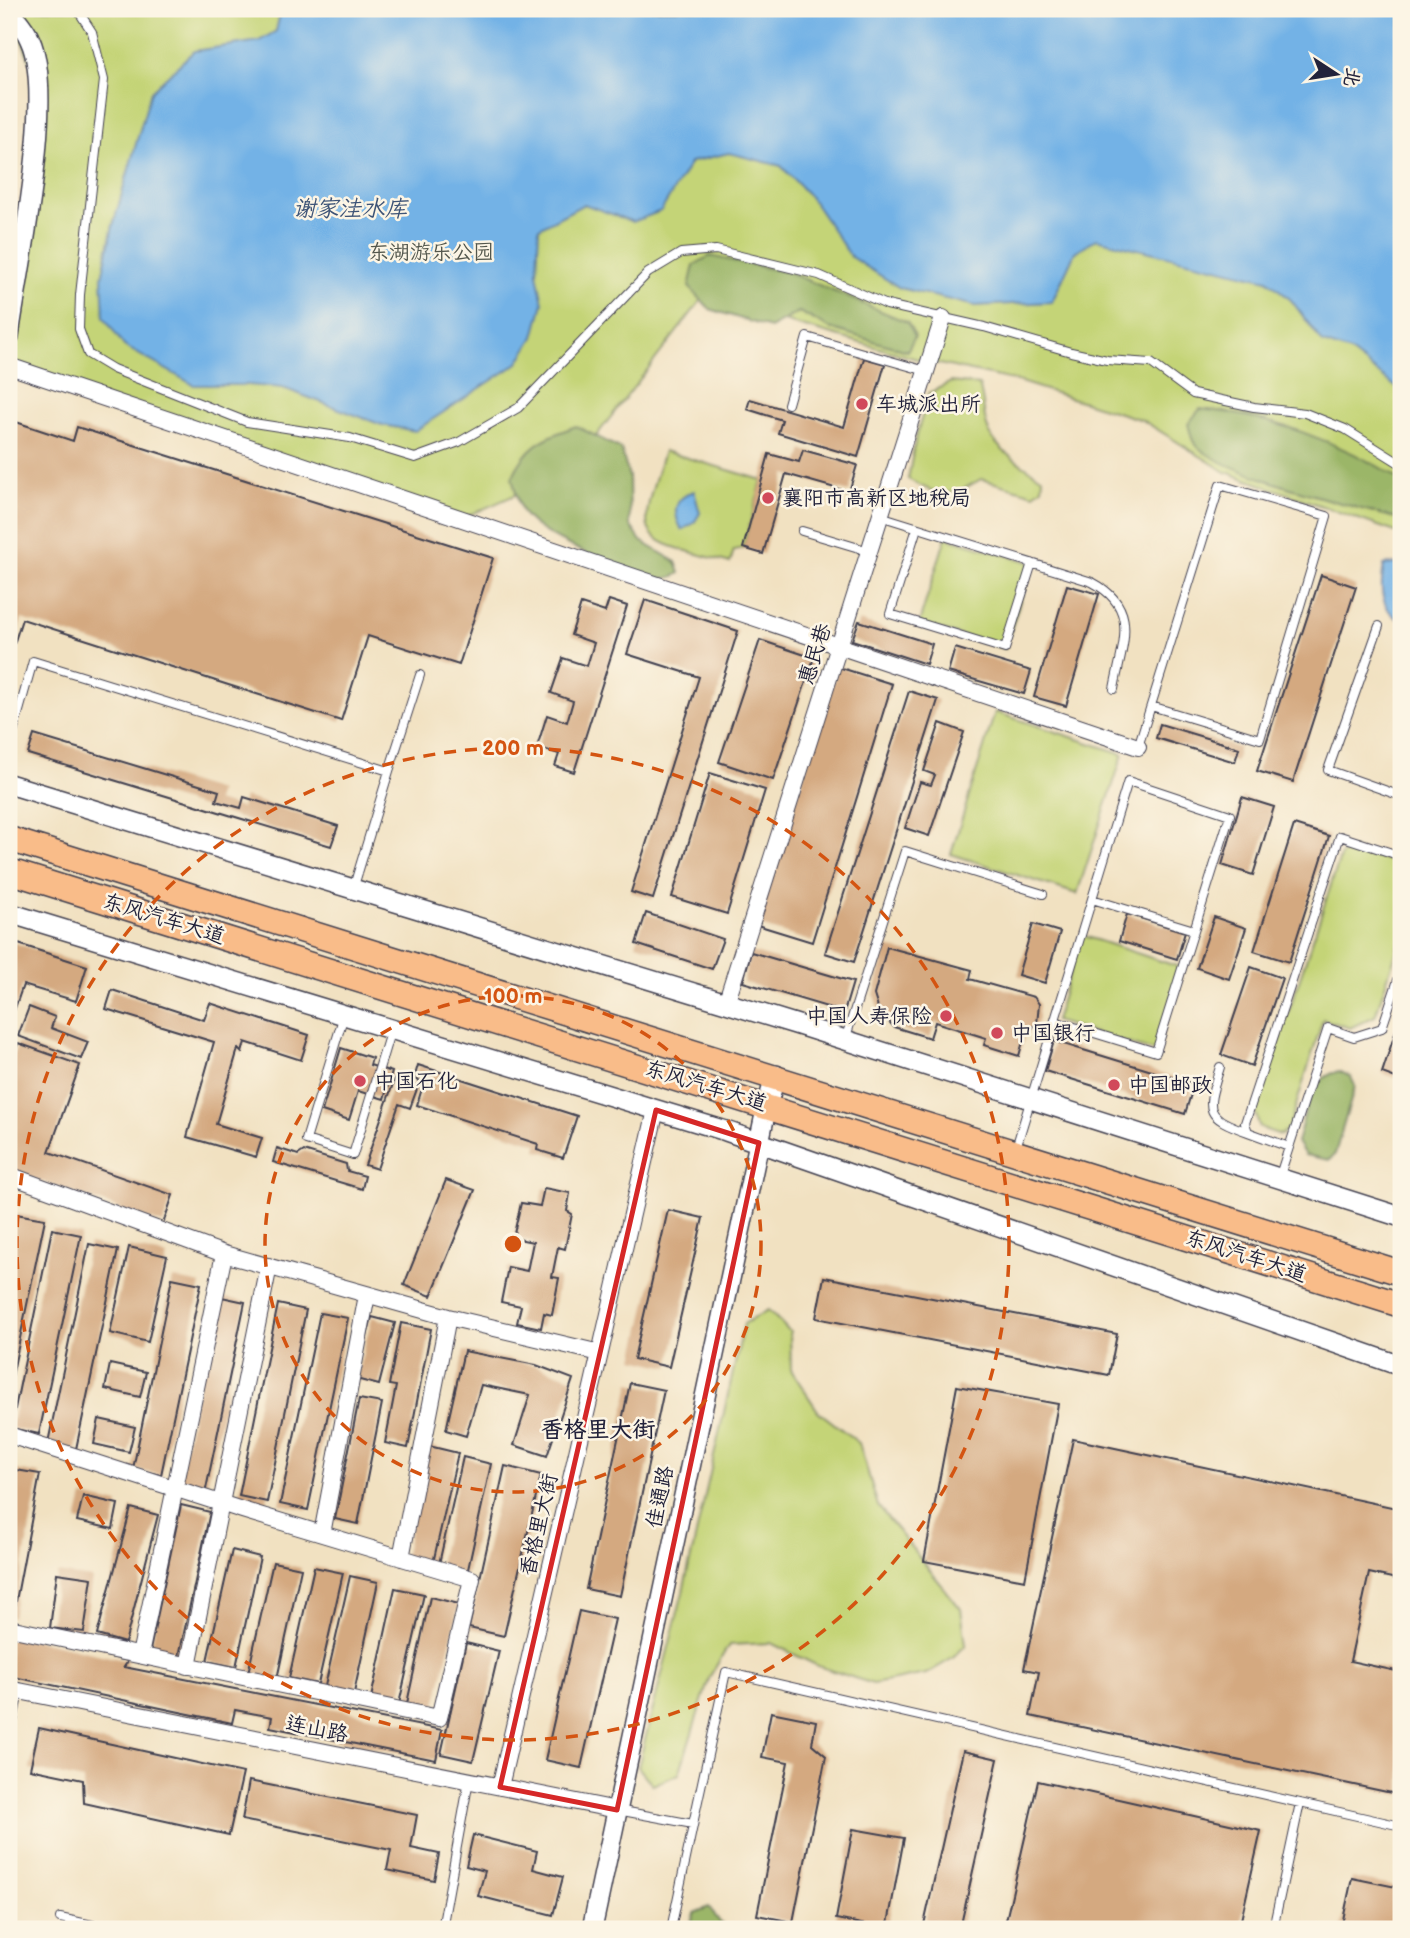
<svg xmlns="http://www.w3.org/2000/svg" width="1410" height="1938" font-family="'Balsamiq Sans','LXGW WenKai TC',sans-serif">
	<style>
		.green { fill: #c4d477; stroke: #737b59; stroke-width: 2 }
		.forest { fill: #9bb668; stroke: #5e6c52; stroke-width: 2 }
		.water { fill: #73b2e6; stroke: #4a6a90; stroke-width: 2 }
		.building { fill: #d4a980 }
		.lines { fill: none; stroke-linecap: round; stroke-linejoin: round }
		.service-casing { stroke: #413f4f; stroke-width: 10 }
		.minor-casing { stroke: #413f4f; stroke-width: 18 }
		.tertiary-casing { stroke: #413f4f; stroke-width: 22 }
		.primary-casing { stroke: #413f4f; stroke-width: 27 }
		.service { stroke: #fff; stroke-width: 8 }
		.minor { stroke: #fff; stroke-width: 16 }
		.tertiary { stroke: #fff; stroke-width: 19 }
		.primary { stroke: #f9bc89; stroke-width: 24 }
		.marked { fill: none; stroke: #d62828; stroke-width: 5; stroke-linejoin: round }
		.ring { fill: none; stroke: #d45411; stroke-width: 3.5; stroke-dasharray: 12 9 }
		.poi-dot { fill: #d1495b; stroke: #fcf5e5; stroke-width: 2.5 }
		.labels { text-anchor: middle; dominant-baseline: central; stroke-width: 5; stroke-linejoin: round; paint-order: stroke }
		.park-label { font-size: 21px; fill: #53574d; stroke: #fcf5e5 }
		.poi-label { font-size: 21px; fill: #22223b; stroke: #fcf5e5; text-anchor: start }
		.street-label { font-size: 21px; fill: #22223b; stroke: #fcf5e5 }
		.water-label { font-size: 23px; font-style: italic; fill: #3e5477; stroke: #fcf5e5 }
		.neighbourhood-label { font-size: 23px; font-weight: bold; fill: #22223b; stroke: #fcf5e5 }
		.centre { fill: #d45411; stroke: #fcf5e5; stroke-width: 3.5 }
		.ring-label { font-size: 21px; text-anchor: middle; font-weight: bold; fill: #d45411; stroke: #fcf5e5; stroke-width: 5; stroke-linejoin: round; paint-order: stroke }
	</style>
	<rect width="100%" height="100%" fill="#fcf5e5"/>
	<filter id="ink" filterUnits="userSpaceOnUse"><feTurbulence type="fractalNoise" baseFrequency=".0143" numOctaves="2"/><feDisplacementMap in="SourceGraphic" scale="14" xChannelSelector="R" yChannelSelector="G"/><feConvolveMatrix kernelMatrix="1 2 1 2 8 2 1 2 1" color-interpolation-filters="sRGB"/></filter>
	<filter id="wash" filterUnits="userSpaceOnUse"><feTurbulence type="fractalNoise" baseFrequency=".00686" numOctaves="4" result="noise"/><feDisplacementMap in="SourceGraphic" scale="28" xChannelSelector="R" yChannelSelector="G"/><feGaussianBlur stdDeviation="1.57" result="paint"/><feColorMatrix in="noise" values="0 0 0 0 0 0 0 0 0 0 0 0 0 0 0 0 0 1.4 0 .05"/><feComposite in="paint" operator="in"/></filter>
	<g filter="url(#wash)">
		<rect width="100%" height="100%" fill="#f1e1c1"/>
		<path class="green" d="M9,9H1401V534L1226,472L1142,420L1017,381L917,359L703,298L569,471L463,518L9,366V336L40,87Z
			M951,382L979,385C984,400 983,410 986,423C993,451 1021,463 1043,478L1042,488L1034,494L981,479C950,498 940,497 908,479L916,437L929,393Z
			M664,451L762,480L743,548L734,550L730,563C638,537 633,547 664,451Z
			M946,537L1032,563L1005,649L919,623Z
			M995,712L1123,754L1077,894L951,854Z
			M1352,848L1401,865V937L1375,1016L1350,1028L1323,1019L1289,1128L1281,1135L1260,1128L1255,1112L1341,855Z
			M1081,935L1182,968L1156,1052L1055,1021Z
			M768,1310L790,1332L791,1370L818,1411L859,1443L878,1506L961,1609L966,1645L953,1658L926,1674L873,1684L818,1666L771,1643L729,1645L710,1676L679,1774L653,1785L638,1767L683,1592L744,1324Z"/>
		<path class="forest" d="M710,256L790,273L907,322L915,336L907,351L829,328L799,312L770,328L710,309L689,287L694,265Z
			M1200,409C1269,415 1342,443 1401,480V520C1361,508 1218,473 1195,444C1191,440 1190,430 1188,424Z
			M576,426L621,449L629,477L630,525L641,541L676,562L680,573C673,578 667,579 659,578C626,571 550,542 527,518C518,510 516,490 512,478C527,444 542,439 576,426Z
			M1339,1071L1351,1077L1355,1086L1335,1154L1329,1160L1305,1155L1297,1142C1306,1113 1307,1079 1339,1071Z
			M709,1907L725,1929H689L694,1913Z"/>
		<path class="water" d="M281,9H1401V391L1350,352L1323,343L1291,300L1267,280L1096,239L1075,252L1052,302L975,306L900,288L851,257L811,198L781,166L729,153L691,162L661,211L633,222L584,204L539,228L537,273L543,303L534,337L518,363L415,431L382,425L283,388L248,385H194L124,346L104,317L102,277L113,225L151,91L194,51L259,41L276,31Z
			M694,491L700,513L694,523L682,530C672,512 673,499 694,491Z
			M1401,563V621C1379,608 1380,587 1384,565Z"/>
		<g id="blocks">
			<path class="building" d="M864,358L885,364L858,457L778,433L782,420L747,409L750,399L844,427Z
				M13,421L73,441L77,427L493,558L459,665L368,636L341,721L22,619L14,644L9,643V434Z
				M803,450L857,465L849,492L786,474L763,554L743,548L769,454L799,462Z
				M1321,575L1356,587L1293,782L1257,771Z
				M1067,585L1099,594L1066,706L1034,697Z
				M609,600L627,606L574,772L555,766L559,754L537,747L547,715L567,722L573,701L551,693L563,658L587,666L594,643L571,635L581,604L605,612Z
				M645,600L738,631L653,899L631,892L699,677L627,654Z
				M859,621L932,644L926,664L852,640Z
				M760,640L814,658L773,780L719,762Z
				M955,648L1031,671L1024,694L948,672Z
				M838,667L892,684L812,942L757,925Z
				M909,691L938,700L854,962L825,953Z
				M940,723L964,732L929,836L905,828L920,782L931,785L935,775L924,771Z
				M1160,724L1239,748L1235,762L1156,738Z
				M34,735L219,791L216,801L241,808L244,797L338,826L331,846L28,754Z
				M710,773L765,790L727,914L672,897Z
				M1242,797L1274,807L1253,875L1222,865Z
				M1294,825L1329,836L1289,962L1254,951Z
				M646,913L723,939L712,969L636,944Z
				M1127,914L1185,932L1177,959L1119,941Z
				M1214,917L1246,928L1229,979L1197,968Z
				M1033,924L1060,932L1045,983L1018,975Z
				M9,941L87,966L76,1001L23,985L14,1011L9,1009Z
				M887,947L972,970L970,979L1034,997L1039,1004L1037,1024L1025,1034L1019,1056L984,1045L986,1038L935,1022L930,1038L894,1027L879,1011L874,995Z
				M751,952L853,982L844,1012L743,982Z
				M1251,967L1282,978L1252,1066L1221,1055Z
				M112,990L204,1020L210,1003L309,1035L301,1060L245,1042L242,1053L238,1049L216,1124L262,1138L256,1157L187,1137L214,1042L106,1009Z
				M29,1007L55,1017L51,1028L88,1042L81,1059L18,1036Z
				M1401,1015V1080L1382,1073Z
				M1054,1041L1194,1084L1185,1114L1045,1071Z
				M18,1043L80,1065L49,1152L173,1195L163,1224L9,1170V1068Z
				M341,1048L372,1058L370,1065L392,1072L384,1099L358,1091L349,1120L322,1111Z
				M418,1065L577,1116L563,1158L537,1150L538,1144L417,1105L424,1082L414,1079Z
				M395,1078L418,1086L410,1108L399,1104L377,1169L365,1165Z
				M277,1148L298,1155L304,1151L346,1164L347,1171L365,1176L362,1189L273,1162Z
				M446,1180L475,1190L431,1296L404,1285Z
				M544,1188L570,1193L567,1211L572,1214L565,1249L558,1247L552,1277L559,1278L552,1315L544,1313L541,1328L517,1323L521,1306L501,1302L508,1267L527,1271L533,1242L513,1238L521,1203L540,1206Z
				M668,1210L703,1218L669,1367L634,1359Z
				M16,1214L45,1219L10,1386L9,1249Z
				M52,1229L81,1235L39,1434L11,1428Z
				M89,1244L118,1250L76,1449L48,1443Z
				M129,1247L167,1256L148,1342L110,1333Z
				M824,1277L1117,1334L1109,1375L816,1318Z
				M172,1278L201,1284L161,1475L133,1469Z
				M217,1296L245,1302L205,1494L177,1488Z
				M278,1304L306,1310L267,1502L239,1496Z
				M320,1313L348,1318L308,1510L280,1504Z
				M372,1317L395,1323L379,1385L356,1379Z
				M401,1323L431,1329L408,1448L385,1443L396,1386L389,1385Z
				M464,1351L536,1365L573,1379L547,1456L514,1445L530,1395L481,1385L466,1436L446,1430Z
				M110,1364L146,1372L140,1397L105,1389Z
				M630,1383L664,1390L620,1596L586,1589Z
				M957,1386L1058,1404L1025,1580L924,1561Z
				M359,1399L382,1403L358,1524L335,1519Z
				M99,1419L135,1427L129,1452L94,1444Z
				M1073,1439L1401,1509V1580L1369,1573L1350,1661L1401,1672V1795L1030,1716L1039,1672L1024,1669Z
				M429,1446L458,1453L433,1563L404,1557Z
				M463,1457L491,1464L467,1574L438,1568Z
				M505,1466L541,1475L504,1636L469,1628Z
				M10,1469L40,1474L13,1617L9,1616Z
				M83,1496L118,1504L113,1529L77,1521Z
				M181,1505L210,1512L179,1656L150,1650Z
				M131,1508L158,1515L125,1643L97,1635Z
				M232,1550L260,1557L236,1667L207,1661Z
				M273,1562L301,1568L277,1679L248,1673Z
				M314,1567L343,1573L318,1684L289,1678Z
				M57,1573L92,1578L84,1632L50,1628Z
				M350,1576L378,1582L354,1693L325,1686Z
				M395,1588L424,1594L399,1704L371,1698Z
				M430,1597L459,1604L434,1714L406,1708Z
				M579,1611L615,1619L581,1768L545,1760Z
				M9,1634L128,1661L124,1667L442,1730L436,1760L270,1727L272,1717L235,1710L232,1723L9,1676Z
				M466,1643L499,1651L473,1761L441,1754Z
				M771,1712L816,1721L812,1744L826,1756L793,1922L757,1915L788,1762L762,1757Z
				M39,1728L243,1773L229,1835L84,1803L83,1780L30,1769Z
				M963,1751L998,1759L960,1929H923Z
				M249,1781L417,1815L411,1848L439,1854L434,1880L387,1870L391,1850L242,1820Z
				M1038,1781L1261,1831L1239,1929H1004Z
				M853,1829L904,1838L887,1929L836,1919Z
				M473,1835L537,1851L533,1869L563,1877L553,1915L478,1896L485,1871L466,1866Z
				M1352,1878L1401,1888V1929H1341Z"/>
		</g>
	</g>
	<g filter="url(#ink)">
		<use href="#blocks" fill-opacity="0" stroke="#413f4f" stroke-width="2"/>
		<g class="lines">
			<g class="service-casing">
				<path id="service" d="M77,9L92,32L104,80L80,295L79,329L88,354L113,369L247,422L350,438L415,458L459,442L518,408L648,273L681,253L716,250L819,275L887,305L984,327L1071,352L1107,360L1151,363L1193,394L1254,407L1305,413L1345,429L1401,464
					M788,404L807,337L926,371
					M880,516L1092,582C1141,608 1122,644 1114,689
					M917,528L890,614L1005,649L1032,563
					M802,531L869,551
					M1379,626L1328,770L1401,796
					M9,747L33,661L389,771L353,889
					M1138,747L1220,485L1327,516L1260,739L1151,706
					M389,771L420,675
					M1092,899L1194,930
					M344,1015L306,1140L353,1155L391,1029
					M845,1040L905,851L1043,894
					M1220,1067C1207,1110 1202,1116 1248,1132
					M1289,1147L1248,1132L1245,1123L1340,836L1401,856
					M1015,1151L1128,781L1230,815L1156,1052L1055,1021
					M1279,1178L1328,1028L1354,1037L1382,1028L1401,971
					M617,1810L693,1824L726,1672L1401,1826
					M60,1918L111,1929
					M442,1929L469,1780
					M671,1929L694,1821
					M1273,1929L1300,1803"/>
			</g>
			<g class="minor-casing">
				<path id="minor" d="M9,366L1138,747
					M726,1003L943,318
					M9,1175L224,1254L448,1317L600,1353
					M9,1435L242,1510L472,1579L439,1718L9,1628
					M322,1534L367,1295
					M401,1558L448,1317
					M140,1655L224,1254
					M188,1666L269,1266
					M9,1689L617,1810
					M9,1721L15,1690
					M500,1787L656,1110"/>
			</g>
			<g class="tertiary-casing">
				<path id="tertiary" d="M9,10C16,19 26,29 30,40C56,96 18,270 9,336
					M9,784L795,1024L1401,1217
					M9,913L726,1131L1401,1366
					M592,1929L767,1105L776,1075"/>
			</g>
			<g class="primary-casing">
				<path id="primary" d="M9,839L1401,1273
					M9,871L1401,1305"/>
			</g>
			<use href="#service" class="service"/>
			<use href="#minor" class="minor"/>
			<use href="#tertiary" class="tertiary"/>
			<use href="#primary" class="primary"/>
		</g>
	</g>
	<path class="marked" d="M656,1110L759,1143L617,1810L500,1787Z"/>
	<g class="ring">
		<circle cx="513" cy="1244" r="248"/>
		<circle cx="513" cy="1244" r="496"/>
	</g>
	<g class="poi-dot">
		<circle cx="862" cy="404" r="7"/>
		<circle cx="768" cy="498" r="7"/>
		<circle cx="946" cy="1016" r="7"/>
		<circle cx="997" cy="1033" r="7"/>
		<circle cx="360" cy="1081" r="7"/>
		<circle cx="1114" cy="1085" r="7"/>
	</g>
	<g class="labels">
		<g class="park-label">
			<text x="431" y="252">东湖游乐公园</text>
		</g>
		<g class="poi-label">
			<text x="876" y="404">车城派出所</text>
			<text x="782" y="498">襄阳市高新区地税局</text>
			<text x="932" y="1016" text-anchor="end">中国人寿保险</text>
			<text x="1011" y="1033">中国银行</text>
			<text x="374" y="1081">中国石化</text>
			<text x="1128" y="1085">中国邮政</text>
		</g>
		<g class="street-label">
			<text transform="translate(815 654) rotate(-72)">惠民巷</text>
			<text transform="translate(164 919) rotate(17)">东风汽车大道</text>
			<text transform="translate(706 1086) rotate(17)">东风汽车大道</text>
			<text transform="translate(1246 1256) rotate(18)">东风汽车大道</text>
			<text transform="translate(660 1497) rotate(-78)">佳通路</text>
			<text transform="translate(539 1525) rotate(-77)">香格里大街</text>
			<text transform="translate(317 1729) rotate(11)">连山路</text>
		</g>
		<g class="water-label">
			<text x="350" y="209">谢家洼水库</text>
		</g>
		<g class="neighbourhood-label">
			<text x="598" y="1430">香格里大街</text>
		</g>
	</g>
	<circle cx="513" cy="1244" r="10" class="centre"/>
	<g class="ring-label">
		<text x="513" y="755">200 m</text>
		<text x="513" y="1003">100 m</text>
	</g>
	<rect width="1410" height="1938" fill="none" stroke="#fcf5e5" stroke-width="35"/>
	<g transform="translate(1336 74) rotate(102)" stroke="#fcf5e5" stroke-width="5" paint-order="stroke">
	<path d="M0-5L12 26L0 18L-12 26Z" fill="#22223b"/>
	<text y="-10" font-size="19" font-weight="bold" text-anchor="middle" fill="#22223b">北</text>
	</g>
</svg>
